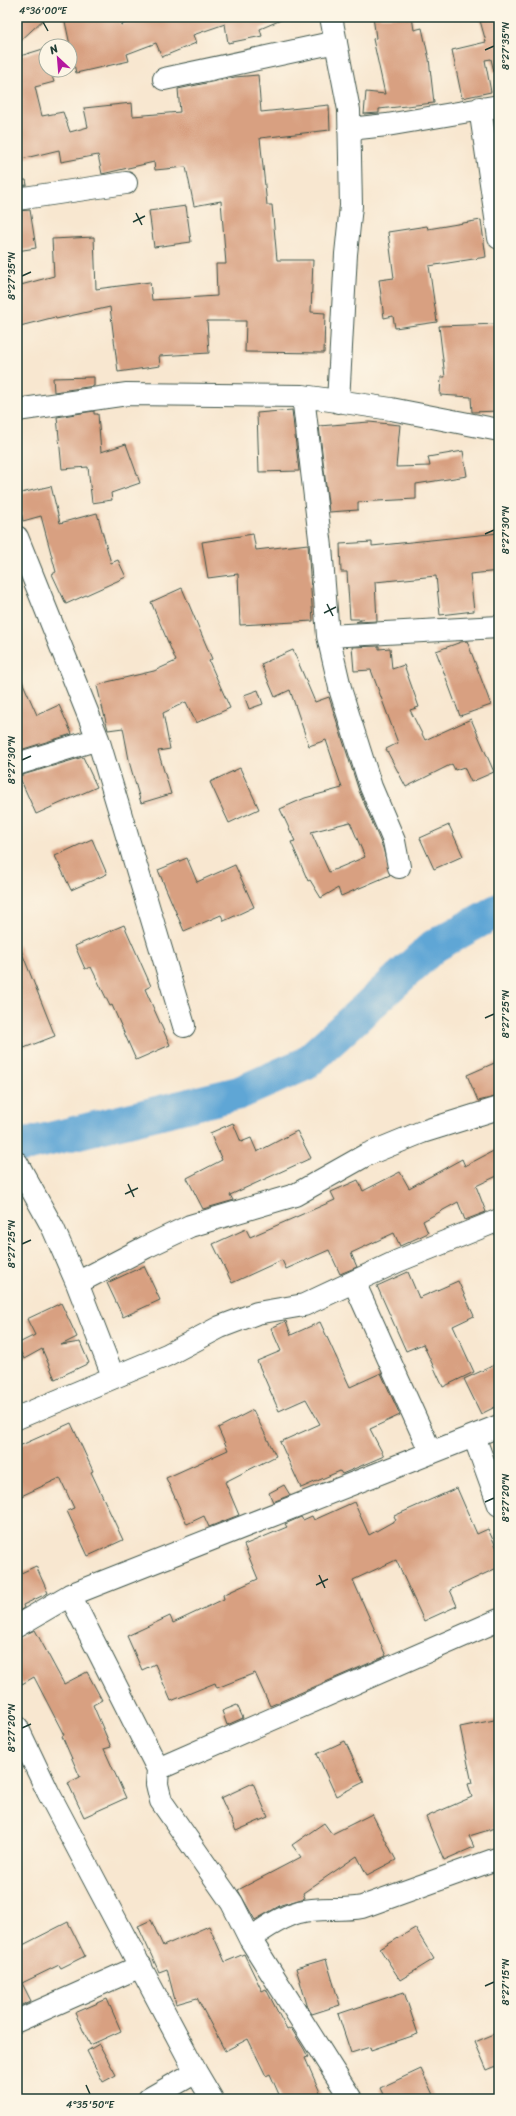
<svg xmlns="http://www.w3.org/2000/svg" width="516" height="2116" font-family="Sriracha,sans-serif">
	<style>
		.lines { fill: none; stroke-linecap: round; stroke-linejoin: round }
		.river { stroke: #5fa6d5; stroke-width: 34 }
		.building { fill: #d8a081; fill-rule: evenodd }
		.street-casing { stroke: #40564b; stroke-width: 24 }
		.street { stroke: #fff; stroke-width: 22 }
		.ticks { fill: none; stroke: #1f3d34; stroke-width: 1.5 }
		.neatline { fill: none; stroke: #1f3d34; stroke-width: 1.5 }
		.ticks-label { font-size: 10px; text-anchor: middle; fill: #1f3d34 }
	</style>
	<rect width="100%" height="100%" fill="#fcf5e5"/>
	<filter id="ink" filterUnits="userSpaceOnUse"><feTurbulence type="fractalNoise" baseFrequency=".025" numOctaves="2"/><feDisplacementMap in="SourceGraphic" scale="8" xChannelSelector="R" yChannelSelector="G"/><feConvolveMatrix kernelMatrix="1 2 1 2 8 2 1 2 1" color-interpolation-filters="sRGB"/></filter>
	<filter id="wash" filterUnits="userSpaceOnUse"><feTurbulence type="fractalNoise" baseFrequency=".012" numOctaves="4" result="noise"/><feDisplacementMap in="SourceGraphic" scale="16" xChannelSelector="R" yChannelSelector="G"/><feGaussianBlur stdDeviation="0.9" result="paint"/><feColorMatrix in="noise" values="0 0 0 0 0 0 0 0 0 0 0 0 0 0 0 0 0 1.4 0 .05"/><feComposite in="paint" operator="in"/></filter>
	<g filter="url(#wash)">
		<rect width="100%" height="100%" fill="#f8e7d0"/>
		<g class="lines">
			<path class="river" d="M17,1147L239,1093L305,1064L434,946L499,910"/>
		</g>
		<g id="blocks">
			<path class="building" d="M17,17H46L17,44Z
				M64,17H119L121,25L141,17H288L260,29L262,36L228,43L225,24L193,35L196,43L162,57L156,43L127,54L129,61L76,73Z
				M373,17H412L414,30L422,28L429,59L434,103L379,109V113L364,114L366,92L385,94L373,39L376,38Z
				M479,17H499V71L494,72L491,59L485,60L491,92L462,98L452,50L486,42Z
				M43,49L46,58V70H50L54,82L35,87L42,116L63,112L70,132L88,127L84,108L132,103L133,116L180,112L178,89L235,77L258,75L261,112L329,105L330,130L260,138L267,205H272L277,260H313L311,312L325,313L324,353L245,352L246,321H207L209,353L159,356L160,366L118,372L110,307L56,319L55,317L20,326L17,314V286L54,276L52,239L94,237L96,289L150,282L152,300L217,296L216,264H226L221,201L194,206L186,167L155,170L154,162L102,174L98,155L61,162L59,150L17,160V57Z
				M17,180H26L27,185L17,186Z
				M186,206L191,242L154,247L149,211Z
				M30,210L36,248L17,251V211Z
				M481,220L486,257L429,266L437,322L395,328L393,316L384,318L379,280L394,278L388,232L427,226L428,229Z
				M499,324V411L472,412L471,397L440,395L441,377H445L439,326Z
				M94,377V386L54,392L53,378Z
				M292,410L299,471L259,472L257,413Z
				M94,411V414H98L101,452L126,444L140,483L111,493L112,500L92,503L88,467L62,469L57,417Z
				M369,422L400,425L396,467L430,466L428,457L463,451L467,476L416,484V499L358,502V510L329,512L319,426Z
				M51,486L60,523L97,513L111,563L118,560L126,577L66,604L52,574L56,572L41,516L23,521L17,494Z
				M499,533V571L470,574L474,611L440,615L436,576L375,582L377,621L356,622L364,619H350L347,572H341L340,544L372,542V546Z
				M253,534L256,550L308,544L313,621L240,625L238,574L208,578L202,542Z
				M182,588L212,659L209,661L230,708L196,723L186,702L163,713L170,749L158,751L171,794L141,803L130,765L123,728L108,730L97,686L107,682L154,671L176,661L151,602Z
				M467,641L491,705L460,716L436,651L461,642Z
				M379,646V649L390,648L392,669L404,665L419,707L410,710L425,740L471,719L494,772L471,782L464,767L455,770L452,764L406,787L386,749L398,743L371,670L354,671L352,647Z
				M293,650L315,702L329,697L359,791L383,848L390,875L341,896L338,888L321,898L310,880L308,881L291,842L295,841L280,809L305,798L342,788L326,740L309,746L290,690L275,697L261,664ZM350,822L365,857L329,872L311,832Z
				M17,670L37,715L59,705L72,734L17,751Z
				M258,690L263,704L249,709L244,695Z
				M83,757L97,787L36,814L19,776Z
				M240,768L259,809L229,823L210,782Z
				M449,825L463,856L434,869L420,838Z
				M92,839L107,874L71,890L55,856Z
				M187,858L197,882L235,865L254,907L224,921L221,915L184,931L158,870Z
				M124,925L151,986L145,989L170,1045L136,1060L112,1005L110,1006L91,967L85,969L75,946Z
				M18,943L55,1036L24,1048L17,1030Z
				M499,1061V1096L478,1101L467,1075Z
				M233,1123L241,1142L251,1138L257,1152L297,1131L311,1158L230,1195L233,1200L231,1201L203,1209L187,1178L222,1160L210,1133Z
				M499,1148V1175L476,1186L486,1212L465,1220L458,1202L423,1221L428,1233L400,1246L394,1233L351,1253L357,1267L340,1274L329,1250L286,1269L282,1260L232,1283L213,1244L246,1229L250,1237L335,1200L331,1192L358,1180L363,1191L400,1172L409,1188L462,1159L465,1166Z
				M144,1266L160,1300L123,1317L107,1283Z
				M408,1272L419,1298L458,1281L474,1316L453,1326L474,1372L443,1387L423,1344L406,1351L377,1286Z
				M61,1303L77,1337L61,1345L80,1342L89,1363L55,1379L42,1349L24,1359L17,1344L35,1335L27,1319Z
				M286,1321L291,1335L320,1322L350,1387L381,1373L400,1415L370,1429L384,1456L342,1474L340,1471L301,1488L280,1442L320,1424L306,1399L279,1411L257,1361L281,1351L271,1328Z
				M499,1363V1405L481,1414L464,1379Z
				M253,1410L276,1456L225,1482L239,1515L209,1527L204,1516L187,1524L166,1478L228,1450L218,1428Z
				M71,1423L93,1471L91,1472L123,1540L88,1556L67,1511L74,1508L60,1478L17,1498V1447Z
				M284,1485L290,1495L273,1502L269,1493Z
				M457,1488L477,1534L488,1529L499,1553V1567L450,1590L457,1606L424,1621L396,1560L353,1580L386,1656L270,1706L255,1673L217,1688L215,1683L171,1701L155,1664L142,1670L127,1636L170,1616L173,1623L224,1599L223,1595L258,1579L244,1545L287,1527L285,1524L301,1517L303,1520L312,1516L314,1520L354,1502L369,1535L396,1520L394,1516Z
				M36,1566L48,1593L23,1605L24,1608L17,1612V1575Z
				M35,1630L64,1684L87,1672L102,1700L93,1705L111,1747L104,1749L126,1798L84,1817L68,1783L80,1777L62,1736L64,1735L34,1677L22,1684L17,1674V1638Z
				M237,1705L243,1718L227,1725L222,1711Z
				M499,1719V1827L469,1836L474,1847L444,1860L426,1817L472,1797L468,1784L472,1783L460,1727Z
				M345,1741L364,1782L336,1796L317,1754Z
				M253,1783L268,1817L236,1831L221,1798Z
				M372,1814L396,1860L367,1875L357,1856L303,1893L305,1898L281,1905L255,1920L238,1890L301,1857L292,1845L324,1823L332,1834Z
				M151,1920L163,1946L209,1926L225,1962L244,1954L262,1991L266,1989L287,2030L291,2028L304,2049L308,2057L305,2058L323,2099H281L270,2074L266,2076L248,2039L225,2051L197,1998L176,2004L167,1969L159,1972L138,1926Z
				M68,1922L85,1956L61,1968L59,1965L22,1983L31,2001L17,2007V1948Z
				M415,1928L434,1959L400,1980L380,1949Z
				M326,1959L340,2005L312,2014L308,2008L296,1968Z
				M404,1992L418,2034L371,2050L370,2047L351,2053L338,2014Z
				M107,1999L121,2031L90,2045L75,2013Z
				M499,2032V2065L487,2070L475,2042Z
				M99,2044L116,2075L103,2082L87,2051Z
				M421,2069L435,2099H385L380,2088Z"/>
		</g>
	</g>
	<g filter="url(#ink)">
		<use href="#blocks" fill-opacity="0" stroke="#40564b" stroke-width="1"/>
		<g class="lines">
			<g class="street-casing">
				<path id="street" d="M331,17L349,110L351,206L346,254L338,402
					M164,79L336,42
					M480,108L499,238
					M349,129L387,125L499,106
					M17,199L126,183
					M303,396L321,547L328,636L341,692L371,787L394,841L399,867
					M17,410L127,394L303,396L391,409L499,430
					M17,537L98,739L184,1026
					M328,636L499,627
					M17,764L98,739
					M17,1163L53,1228L77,1283L113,1376
					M354,1282L431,1453
					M77,1283L146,1247L190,1226L295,1195L366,1155L422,1132L499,1108
					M17,1418L167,1355L220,1327L257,1313L304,1305L398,1261L499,1220
					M474,1436L499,1505
					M70,1595L158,1769L157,1784L161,1801L232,1903L250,1939L351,2099
					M17,1626L70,1595L499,1426
					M17,1727L48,1792L196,2072L212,2099
					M158,1769L499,1620
					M250,1939C265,1928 281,1917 299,1912C319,1907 342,1911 362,1907L499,1858
					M17,2021L141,1966
					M149,2099L196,2072"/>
			</g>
			<use href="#street" class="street"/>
		</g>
	</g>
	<path class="ticks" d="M43,22L48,31M485,50L494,46M136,213L142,225M133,222L145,216M22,276L31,272M485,534L494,530M327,604L333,616M324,613L336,607M22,760L31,756M485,1018L494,1014M128,1184L134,1197M125,1194L138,1188M22,1244L31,1240M485,1502L494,1498M319,1575L325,1588M316,1585L328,1579M22,1728L31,1724M485,1986L494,1982M86,2085L90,2094"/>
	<rect width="516" height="2116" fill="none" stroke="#fcf5e5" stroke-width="44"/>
	<g transform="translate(58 58) rotate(334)"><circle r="19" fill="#fcf5e5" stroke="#a4ab9e"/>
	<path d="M0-3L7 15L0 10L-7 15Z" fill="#b5179e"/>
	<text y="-6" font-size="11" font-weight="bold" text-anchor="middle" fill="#1f3d34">N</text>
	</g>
	<rect x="22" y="22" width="472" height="2072" class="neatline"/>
	<g class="ticks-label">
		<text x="43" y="14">4°36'00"E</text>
		<text transform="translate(505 46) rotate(-90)" y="4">8°27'35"N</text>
		<text transform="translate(11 276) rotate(-90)" y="4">8°27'35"N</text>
		<text transform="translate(505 530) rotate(-90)" y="4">8°27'30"N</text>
		<text transform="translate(11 760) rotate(-90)" y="4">8°27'30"N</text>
		<text transform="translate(505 1014) rotate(-90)" y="4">8°27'25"N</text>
		<text transform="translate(11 1244) rotate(-90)" y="4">8°27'25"N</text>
		<text transform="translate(505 1498) rotate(-90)" y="4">8°27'20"N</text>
		<text transform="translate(11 1728) rotate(-90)" y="4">8°27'20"N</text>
		<text transform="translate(505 1982) rotate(-90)" y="4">8°27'15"N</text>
		<text x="90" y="2108">4°35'50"E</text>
	</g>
</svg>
